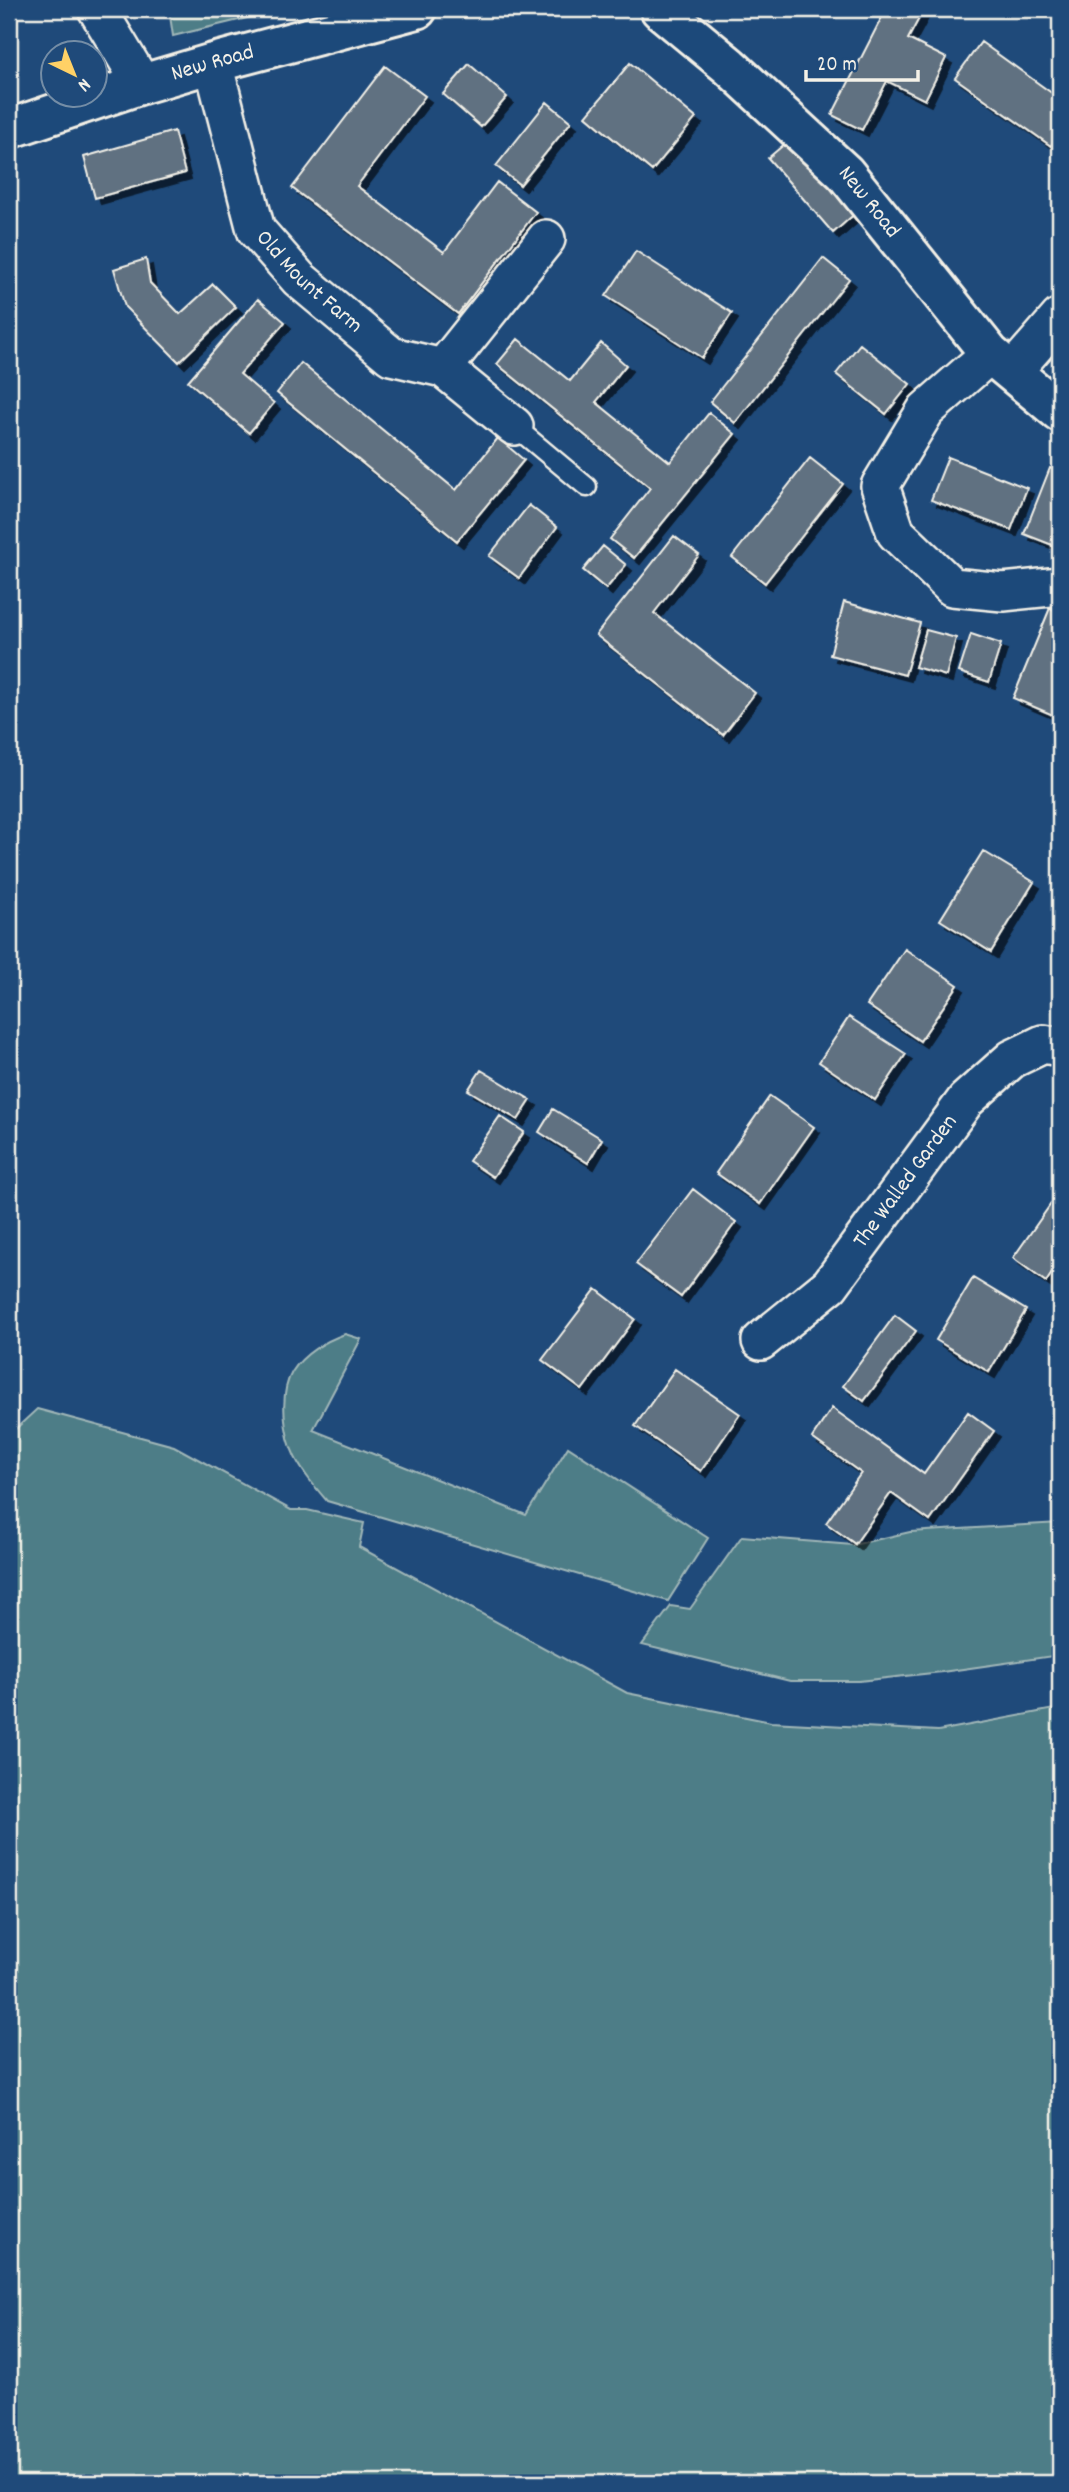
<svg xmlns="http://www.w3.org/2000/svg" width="1069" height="2492" font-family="Dekko,sans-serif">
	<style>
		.green { fill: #4e7d87; stroke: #a1b7b8; stroke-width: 2 }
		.building { fill: #607181; stroke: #f4f1e8; stroke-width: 2; filter: url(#shadow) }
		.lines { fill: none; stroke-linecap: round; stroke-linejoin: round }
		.service-casing { stroke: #f4f1e8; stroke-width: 23 }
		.minor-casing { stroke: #f4f1e8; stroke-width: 42 }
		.tertiary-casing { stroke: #f4f1e8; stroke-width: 44 }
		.service { stroke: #1f4a7a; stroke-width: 18 }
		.minor { stroke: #1f4a7a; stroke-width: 37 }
		.tertiary { stroke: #1f4a7a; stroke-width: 38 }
		.labels { text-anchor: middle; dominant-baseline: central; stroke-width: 7; stroke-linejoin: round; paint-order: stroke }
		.street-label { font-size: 23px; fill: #f4f1e8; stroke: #1f4a7a }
	</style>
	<defs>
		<filter id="shadow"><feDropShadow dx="6" dy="6" stdDeviation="0" flood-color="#0009"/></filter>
	</defs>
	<rect width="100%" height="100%" fill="#1f4a7a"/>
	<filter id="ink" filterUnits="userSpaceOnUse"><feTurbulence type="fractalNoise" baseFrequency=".0143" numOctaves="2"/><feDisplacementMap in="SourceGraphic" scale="14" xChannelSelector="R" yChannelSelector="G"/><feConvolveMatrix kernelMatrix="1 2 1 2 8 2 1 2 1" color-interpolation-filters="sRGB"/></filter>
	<g filter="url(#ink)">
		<path class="green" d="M169,9H284L173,36Z
			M345,1334L361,1339L313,1430L526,1515L568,1447L708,1538L668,1601L327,1501C315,1487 303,1473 295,1457C284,1435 279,1394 292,1372C303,1354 325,1341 345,1334Z
			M37,1409L174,1446L291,1510H307L364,1523L359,1547L627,1693L771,1722L938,1731L1060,1708V2483H9V1435Z
			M1060,1523V1655L942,1672L859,1681H790L642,1645L671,1606L690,1609L742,1536L853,1545L910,1532Z"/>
		<path class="building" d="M886,9H924L908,39L946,58L925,100L887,81L862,130L832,115Z
			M981,42L1060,99V132L1051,146L955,78Z
			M630,63L696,118L652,171L586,116Z
			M469,64L507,97L481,127L443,94Z
			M385,66L425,96L357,186L444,252L497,182L536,212L458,314L292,188Z
			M547,102L571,122L520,185L496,166Z
			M174,131L185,173L95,198L84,157Z
			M793,137L858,211L833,233L768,158Z
			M636,251L732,313L702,358L606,296Z
			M823,258L849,279L735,423L710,402Z
			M146,259L150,283L180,314L213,284L236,307L179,362L125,307L114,269Z
			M258,299L285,322L240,374L274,403L249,433L188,381Z
			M518,339L570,381L601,343L626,365L596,402L670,462L709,413L735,434L634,558L610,539L650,488L497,364Z
			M860,344L910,384L886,414L836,374Z
			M301,363L456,490L498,438L524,460L457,541L277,393Z
			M948,457L1027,488L1011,530L931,500Z
			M810,458L843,484L765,583L732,557Z
			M1050,468L1060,472V548L1024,534Z
			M529,505L557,527L519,578L489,556Z
			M674,536L699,555L654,613L755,693L723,735L596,635Z
			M603,546L626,565L606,589L583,570Z
			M844,602L920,623L905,675L830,655Z
			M1050,608L1060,613V718L1013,698Z
			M926,630L956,638L946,676L915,667Z
			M971,634L1001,644L989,682L959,672Z
			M983,851L1034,882L991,952L940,920Z
			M905,949L958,985L920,1041L867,1005Z
			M849,1017L906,1054L875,1100L819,1062Z
			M481,1070L531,1100L518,1120L468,1090Z
			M770,1096L814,1127L760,1204L716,1173Z
			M553,1109L602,1139L588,1163L539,1132Z
			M500,1116L524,1132L493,1177L469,1161Z
			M693,1189L736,1222L681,1297L636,1264Z
			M1060,1191V1261L1046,1282L1013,1258Z
			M973,1278L1026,1310L989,1372L936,1340Z
			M596,1289L635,1319L582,1390L542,1360Z
			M895,1315L916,1331L864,1401L843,1386Z
			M675,1369L740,1414L701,1471L635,1426Z
			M832,1408L924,1474L968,1412L994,1431L930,1521L891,1493L855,1544L826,1523L861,1473L812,1438Z"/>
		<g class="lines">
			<g class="service-casing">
				<path id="service" d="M514,426L587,487"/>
			</g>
			<g class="minor-casing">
				<g id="minor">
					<path d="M97,9L142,84"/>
					<path id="s1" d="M213,63L256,230L299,279L391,356L443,368L514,426"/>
					<path d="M990,354L926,410L880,486L896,533L952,587L1003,592L1060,586"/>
					<path d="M443,368L546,239"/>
					<path d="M1012,372L1060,317"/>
					<path id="s2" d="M761,1341L830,1285L966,1100L1012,1059L1043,1044L1060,1047"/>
				</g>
			</g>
			<g class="tertiary-casing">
				<g id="tertiary">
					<path id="s3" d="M660,9L729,66L845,173L990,354L1060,412"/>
					<path id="s4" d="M9,129L142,84L213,63L417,9"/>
				</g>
			</g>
			<use href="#service" class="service"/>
			<use href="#minor" class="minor"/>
			<use href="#tertiary" class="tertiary"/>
		</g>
	</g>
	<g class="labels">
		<g class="street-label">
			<text stroke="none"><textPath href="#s4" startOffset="214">New Road</textPath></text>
			<text stroke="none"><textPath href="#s3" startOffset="285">New Road</textPath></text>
			<text stroke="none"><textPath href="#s1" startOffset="247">Old Mount Farm</textPath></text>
			<text stroke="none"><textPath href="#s2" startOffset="217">The Walled Garden</textPath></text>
		</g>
	</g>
	<rect width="1069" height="2492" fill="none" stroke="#1f4a7a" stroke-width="35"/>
	<rect x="18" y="18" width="1034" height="2457" fill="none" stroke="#f4f1e8" stroke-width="2.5" filter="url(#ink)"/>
	<g transform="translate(74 74) rotate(137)"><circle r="33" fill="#1f4a7a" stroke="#748da6" stroke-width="2"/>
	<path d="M0-5L12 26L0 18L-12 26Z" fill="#ffd166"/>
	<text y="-10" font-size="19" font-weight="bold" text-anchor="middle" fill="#f4f1e8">N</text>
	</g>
	<path d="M806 70v10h112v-10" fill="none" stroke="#f4f1e8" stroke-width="3.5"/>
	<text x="817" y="70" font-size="21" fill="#f4f1e8" stroke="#1f4a7a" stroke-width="5" paint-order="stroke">20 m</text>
</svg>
